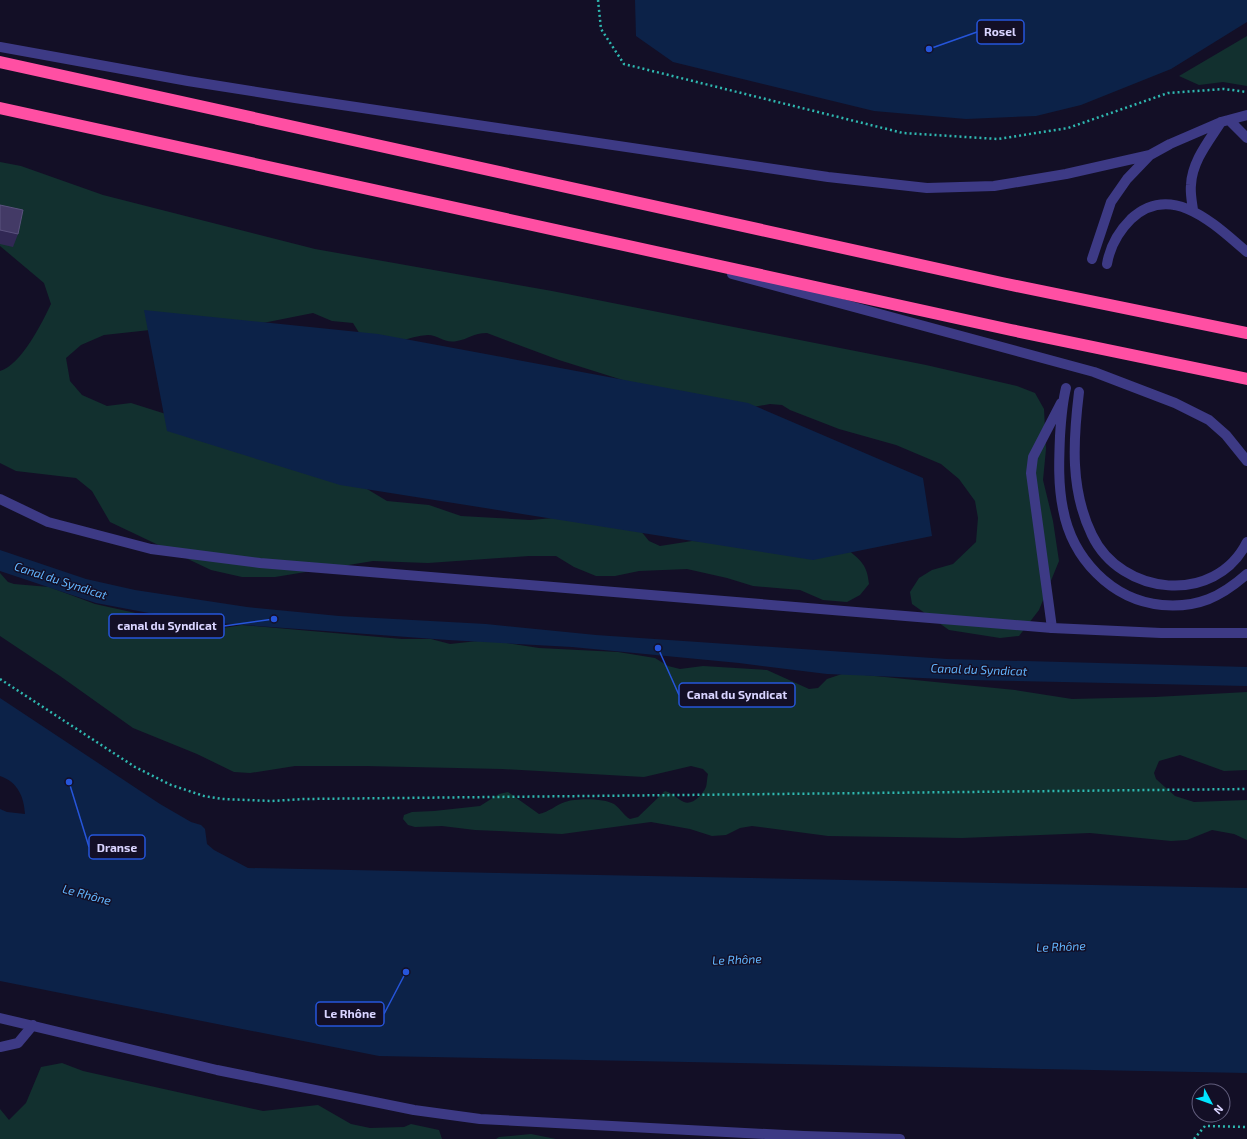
<svg xmlns="http://www.w3.org/2000/svg" width="1247" height="1139" font-family="'Exo 2',sans-serif">
	<style>
		.green { fill: #12302f }
		.water { fill: #0c2248 }
		.lines { fill: none; stroke-linecap: round; stroke-linejoin: round }
		.path { stroke: #2fb8b0; stroke-width: 2.5; stroke-dasharray: 2 3; stroke-linecap: butt }
		.lane { stroke: #3d3a85; stroke-width: 10 }
		.street { stroke: #3d3a85; stroke-width: 10 }
		.highway { stroke: #ff4fa3; stroke-width: 12 }
		.wall { fill: #312854 }
		.building { fill: #433a66; stroke: #5a527e }
		.labels { text-anchor: middle; dominant-baseline: central; stroke-width: 3; stroke-linejoin: round; paint-order: stroke }
		.water-label { font-size: 12px; font-style: italic; fill: #62b6ff; stroke: #130f26 }
		.leader { fill: none; stroke: #2655da; stroke-width: 1.5 }
		.callout-dot { fill: #2655da; stroke: #130f26; stroke-width: 1.5 }
		.callout { fill: #130f26; stroke: #2655da; stroke-width: 1.5 }
		.callout-label { font-size: 12px; text-anchor: middle; font-weight: bold; fill: #d9d4ff }
	</style>
	<rect width="100%" height="100%" fill="#130f26"/>
	<path class="green" d="M1247,36V86L1223,82L1199,85L1179,76Z
		M0,162L21,166L103,195L315,249L552,291L926,365L1017,386L1035,393L1044,409L1046,449L1043,480L1053,521L1059,561L1039,610L1019,636L1000,638L949,630L912,604L910,592L919,578L932,570L953,564L976,542L978,518L975,501L959,479L941,464L896,445L839,429L790,410L782,405L770,404L748,408L667,394L559,360L487,333C473,333 469,339 457,341C445,344 438,335 428,335C409,336 389,346 371,352L353,323L332,321L313,313L248,326L196,325L104,335L81,345L66,358L70,381L82,395L107,406L131,403L327,465L387,501L429,505L461,516L530,520L600,514L631,519L649,541L660,546L692,541L846,548C861,561 867,564 869,584L860,595L847,602L823,600L800,590L753,586L727,578L687,569L639,571L615,576H596L574,567L556,556H529L428,563L373,561L275,577H242L211,570L110,522L92,491L76,478L16,471L0,463V371C21,365 42,323 51,304L44,283L0,246Z
		M0,573L8,582L14,584L49,587L95,604L149,616L167,617L185,631L192,633L242,625L402,639H431L450,644L487,640L539,648L618,652L655,658L668,666L680,669L703,666L767,670L809,689L818,688L827,679L845,673L1015,690L1072,699L1155,697L1247,692V770L1224,771L1180,755L1159,761L1154,773L1156,779L1175,796L1194,802L1247,800V840L1234,834L1212,830L1187,840L1171,841L1090,833L962,838L828,836L752,826L740,828L726,835L712,836L690,829L651,822L562,834L475,830L442,826L415,827L408,825L403,819L404,815L412,812L434,811L480,806L499,794L508,792L539,814C549,812 556,805 565,802C576,798 604,798 614,804C621,809 624,816 630,819L638,817L665,791C673,793 677,799 684,802C692,806 703,794 706,787C707,784 707,778 708,774L703,769L691,766L644,777L502,769L366,766H295L250,773L234,772L197,754L133,728L60,676L0,636Z
		M62,1063L83,1071L263,1111L318,1105L351,1124L370,1128L404,1127L411,1124L439,1130L442,1139H0V1109L9,1120L26,1103L41,1067Z
		M531,1134L556,1139H496L499,1137Z"/>
	<path class="water" d="M635,0H1247V22L1171,69L1081,105L1036,116L966,119L874,111L673,62L636,36Z
		M144,310L378,334L748,403L923,478L932,536L813,560L340,485L167,431Z
		M0,550L86,579L135,590L247,607L339,616L486,624L596,635L947,659L1247,667V686L969,680L827,674L739,663L572,647L448,640L191,621L96,603L0,571Z
		M0,698L160,804L191,822L201,825L205,829L207,844L214,850L248,868L1247,888V1073L379,1056L0,981V809L7,812L25,814C24,797 18,782 0,776Z"/>
	<g class="lines">
		<path class="path" d="M598,0L601,29L624,64L903,133L998,139L1068,128L1168,93L1224,89L1247,92
			M0,679L135,767L171,785L204,796L222,799L272,801L304,799L1247,789
			M1194,1139L1205,1126L1247,1127"/>
		<path class="lane" d="M0,47L188,81L295,98L828,177L927,188L994,186L1066,174L1150,155L1170,144L1221,122L1247,115
			M1229,120L1247,138
			M1193,210C1192,202 1190,193 1191,185C1192,161 1209,141 1221,122
			M1092,259L1111,202L1127,179L1150,155
			M1107,264C1110,246 1118,232 1131,219C1172,181 1215,225 1247,252
			M732,274L1094,372L1175,403L1209,420L1226,435L1247,461
			M1066,388C1062,404 1061,420 1060,436C1059,460 1058,485 1063,509C1072,558 1111,600 1162,605C1198,608 1221,597 1247,574
			M1079,392C1073,441 1070,490 1092,535C1121,596 1215,606 1247,542
			M1052,628L1031,473L1033,457L1061,403"/>
		<path class="street" d="M0,499L48,522L151,549L260,563L1052,628L1161,633H1247
			M0,1018L217,1070L414,1110L480,1119L804,1136L900,1139
			M0,1047L18,1043L33,1025"/>
		<path class="highway" d="M0,62L1002,283L1247,333
			M0,108L1011,330L1247,379"/>
	</g>
	<path class="wall" d="M0,205L18,234L13,247L0,244Z"/>
	<path class="building" d="M0,205L23,210L18,234L0,230Z"/>
	<g class="labels">
		<g class="water-label">
			<text transform="translate(61 580) rotate(18)">Canal du Syndicat</text>
			<text transform="translate(979 669) rotate(2)">Canal du Syndicat</text>
			<text transform="translate(87 894) rotate(15)">Le Rhône</text>
			<text transform="translate(1061 946) rotate(-2)">Le Rhône</text>
			<text transform="translate(737 959) rotate(-2)">Le Rhône</text>
		</g>
	</g>
	<path class="leader" d="M929 49L977 32M274 619L224 626M658 648L679 695M69 782L89 847M406 972L384 1014"/>
	<g class="callout-dot">
		<circle cx="929" cy="49" r="4"/>
		<circle cx="274" cy="619" r="4"/>
		<circle cx="658" cy="648" r="4"/>
		<circle cx="69" cy="782" r="4"/>
		<circle cx="406" cy="972" r="4"/>
	</g>
	<g class="callout">
		<rect x="977" y="20" width="47" height="24" rx="4"/>
		<rect x="109" y="614" width="115" height="24" rx="4"/>
		<rect x="679" y="683" width="116" height="24" rx="4"/>
		<rect x="89" y="835" width="56" height="24" rx="4"/>
		<rect x="316" y="1002" width="68" height="24" rx="4"/>
	</g>
	<g class="callout-label">
		<text x="1000" y="36">Rosel</text>
		<text x="167" y="630">canal du Syndicat</text>
		<text x="737" y="699">Canal du Syndicat</text>
		<text x="117" y="852">Dranse</text>
		<text x="350" y="1018">Le Rhône</text>
	</g>
	<g transform="translate(1211 1103) rotate(131)"><circle r="19" fill="#130f26" stroke="#625e7d"/>
	<path d="M0-3L7 15L0 10L-7 15Z" fill="#00e5ff"/>
	<text y="-6" font-size="11" font-weight="bold" text-anchor="middle" fill="#d9d4ff">N</text>
	</g>
</svg>
